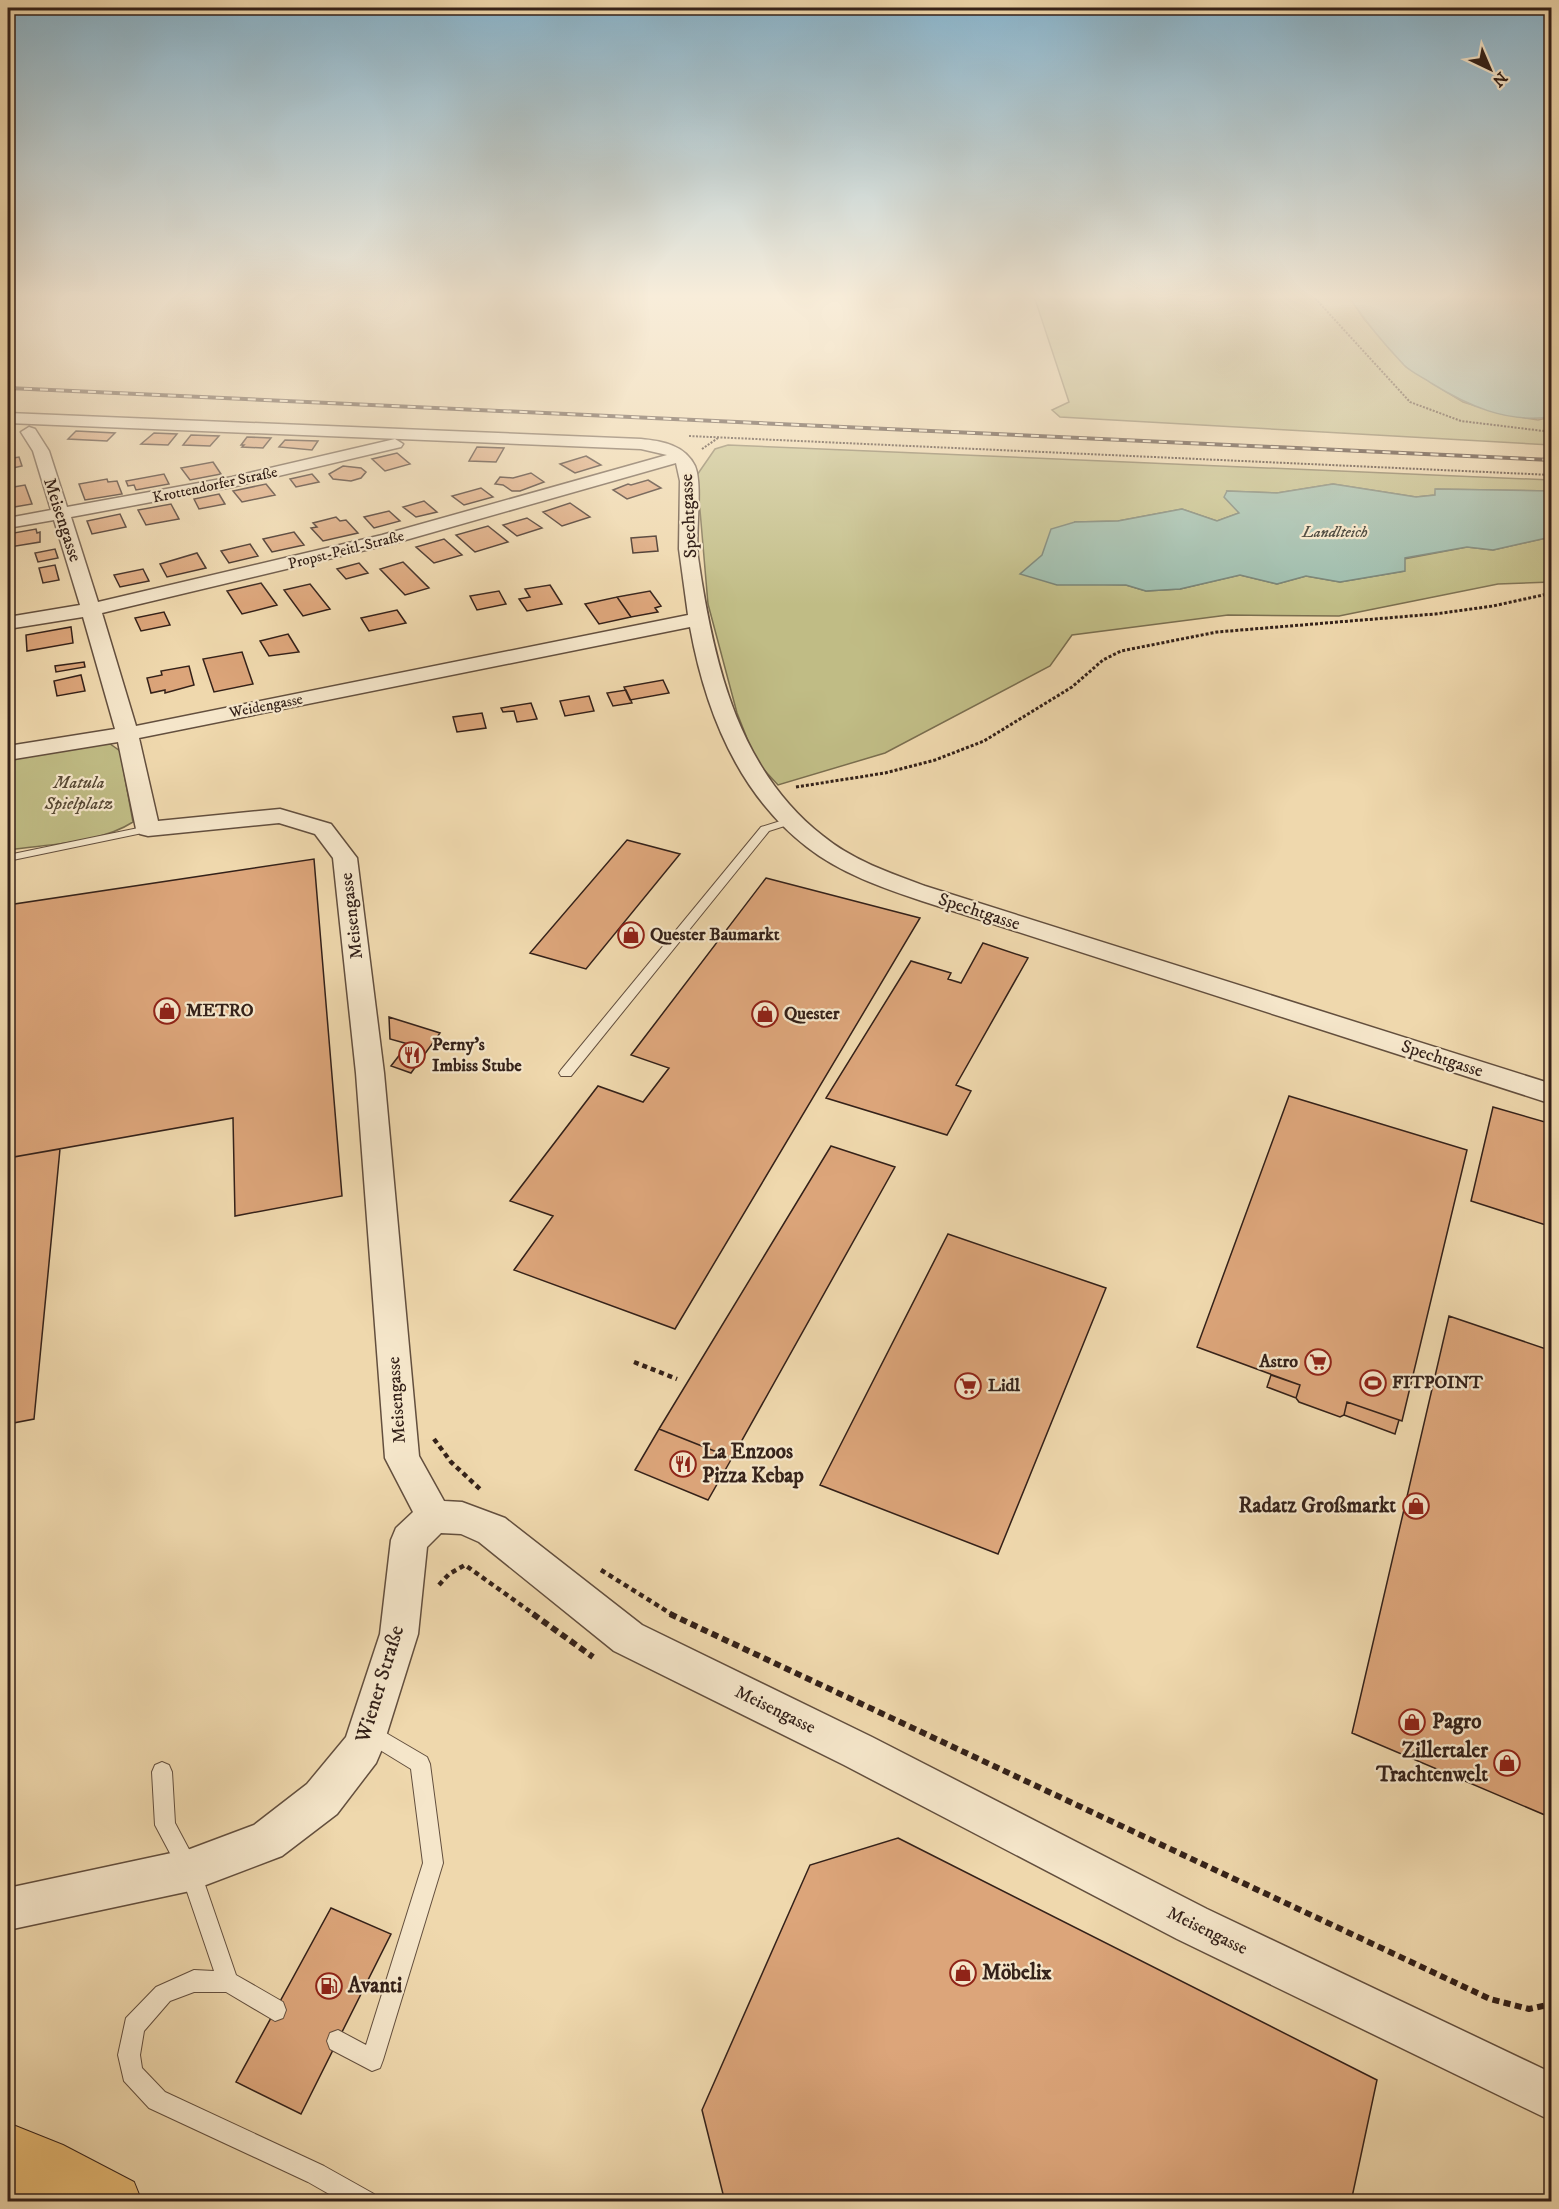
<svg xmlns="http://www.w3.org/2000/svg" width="1559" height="2209" font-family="'IM FELL DW Pica',serif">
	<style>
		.green { fill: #c0bc85; stroke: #7a6e4f; stroke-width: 1.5 }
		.water { fill: #9abaaa; stroke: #717d70; stroke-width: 1.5 }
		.building { fill: #dca57a; stroke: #342119; stroke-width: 1.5 }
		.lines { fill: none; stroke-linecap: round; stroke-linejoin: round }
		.service-casing { stroke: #634f3e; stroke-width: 2 }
		.minor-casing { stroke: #634f3e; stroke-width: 3 }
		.primary-casing { stroke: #342119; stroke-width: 2 }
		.path-far3 { stroke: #342119; stroke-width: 2; stroke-dasharray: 2 1.5; stroke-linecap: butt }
		.path-far2 { stroke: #342119; stroke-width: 3; stroke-dasharray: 3 2; stroke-linecap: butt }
		.path-far1 { stroke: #342119; stroke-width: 4.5; stroke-dasharray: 5 4; stroke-linecap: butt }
		.path { stroke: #342119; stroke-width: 6; stroke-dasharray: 7 4.5; stroke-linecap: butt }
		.service { fill: #f5e6ca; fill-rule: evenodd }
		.minor { fill: #f5e6ca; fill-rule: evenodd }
		.primary { fill: #e8bc76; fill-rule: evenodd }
		.rail-casing { stroke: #342119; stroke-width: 4 }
		.rail { stroke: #f5e6ca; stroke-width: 2; stroke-dasharray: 8; stroke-linecap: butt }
		.labels { text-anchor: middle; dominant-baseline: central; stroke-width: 4.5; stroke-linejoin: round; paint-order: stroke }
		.far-street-label { font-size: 15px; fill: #342119; stroke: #f5e6ca }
		.far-water-label { font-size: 16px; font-style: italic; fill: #534f44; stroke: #f5e6ca }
		.street-label { font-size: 18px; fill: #342119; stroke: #f5e6ca }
		.park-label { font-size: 18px; font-style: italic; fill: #574834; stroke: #f5e6ca }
		.poi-label { font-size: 18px; font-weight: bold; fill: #342119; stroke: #f5e6ca; text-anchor: start }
		.near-poi-label { font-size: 21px; font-weight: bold; fill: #342119; stroke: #f5e6ca; text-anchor: start }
		.near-street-label { font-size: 21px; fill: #342119; stroke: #f5e6ca }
	</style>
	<rect width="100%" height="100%" fill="#efd8ad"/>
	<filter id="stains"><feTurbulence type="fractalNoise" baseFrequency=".00333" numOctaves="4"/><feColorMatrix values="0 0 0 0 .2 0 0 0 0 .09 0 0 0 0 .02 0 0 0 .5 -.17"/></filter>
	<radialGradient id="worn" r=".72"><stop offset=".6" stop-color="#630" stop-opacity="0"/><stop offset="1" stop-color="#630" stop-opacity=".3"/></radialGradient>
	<path class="green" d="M1034,296H1349L1364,319L1406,367L1463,402L1502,414L1538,420L1551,417V445L1060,417L1052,410L1069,402Z
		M728,445L1551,480V491L1436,489L1435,495L1416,497L1333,484L1277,493L1227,491L1239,513L1217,521L1182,509L1118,521L1075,522L1098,584L1126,585L1146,591L1180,589L1240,575L1277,584L1306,576L1340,582L1404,571V559L1467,547L1493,550L1551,537V582L1498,584L1339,616L1228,615L1072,635L1050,666L885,753L778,785L756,761L737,713L708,604L697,475L715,449Z
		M106,741L120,751L133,822C99,844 47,844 8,850V759Z"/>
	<path class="water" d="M1551,296V417C1507,423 1468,406 1431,383C1422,377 1411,372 1404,365C1384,344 1365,321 1349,297Z
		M1333,484L1416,497L1435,495V489L1551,491V537L1493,550L1467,547L1405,558V571L1340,582L1306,576L1277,584L1240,575L1180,589L1146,591L1126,585H1057L1020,574L1042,555L1051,529L1075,522L1118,521L1182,509L1217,521L1239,513L1224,497L1227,491L1277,493Z"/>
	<path class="building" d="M76,431L115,433L107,441L68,439Z
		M154,433L177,434L168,445L141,444Z
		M191,435L219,436L210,446L183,445Z
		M247,437L271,438L263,448L242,447L244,445H241Z
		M285,440L318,441L312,450L279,447Z
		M477,447L504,448L496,462L469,461Z
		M397,453L410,464L385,471L372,459Z
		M586,456L601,465L575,473L560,464Z
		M19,457L22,466L8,469V459Z
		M213,462L221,474L190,480L181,468Z
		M343,466L361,468L366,472L361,478L351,481L333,479L329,474Z
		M531,473L544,482L520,491H512L503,485L495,484L500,477L513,478Z
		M164,474L169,484L136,490L134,485L128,486L126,481Z
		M312,474L319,482L296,487L290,479Z
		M107,479L108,482L117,481L122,494L85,500L79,484Z
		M648,480L661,488L627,499L613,490L628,484L631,485Z
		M266,484L275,495L242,502L233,491Z
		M25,485L32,504L8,508V488Z
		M481,488L493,497L464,505L452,496Z
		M219,494L225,504L199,509L194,499Z
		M424,501L437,512L416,517L403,507Z
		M570,503L590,517L562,526L543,512Z
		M171,504L179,519L146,525L138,510Z
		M389,511L400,521L374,528L364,517Z
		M120,514L126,527L92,534L87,521Z
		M336,517L340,521L346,520L358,533L323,541L311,528L317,527L313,523Z
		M527,518L542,528L517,536L503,525Z
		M488,526L508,542L475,552L456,535Z
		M36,529L37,533L40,532V542L10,547L8,534Z
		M294,532L304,545L272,552L263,539Z
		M656,536L658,551L633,553L631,538Z
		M444,539L462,555L434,563L416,547Z
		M250,544L258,556L229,563L221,551Z
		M55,549L58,558L38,562L35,553Z
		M197,553L206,568L167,577L160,564Z
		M403,562L429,588L405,595L380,569Z
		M359,563L368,573L346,579L337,569Z
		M55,565L59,580L43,583L39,568Z
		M143,569L149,581L120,587L114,575Z
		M261,583L277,605L242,614L227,591Z
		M310,584L330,609L303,616L284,590Z
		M550,585L562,604L527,611L519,599L530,597L525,589Z
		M499,591L506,604L477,610L470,596Z
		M650,591L661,606L655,608L658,612L631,617L617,597Z
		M617,597L631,617L599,624L585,604Z
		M397,610L406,623L369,631L361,618Z
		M164,612L170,625L141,631L135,618Z
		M71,627L73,643L27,651L26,635Z
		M288,634L299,652L269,656L260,641Z
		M242,652L253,684L214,692L203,659Z
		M84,662L85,667L56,672L55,666Z
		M189,666L194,685L165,693V690L151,693L147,678L162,675L161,671Z
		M81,675L85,691L57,696L54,681Z
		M663,680L669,693L630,700L624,687Z
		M626,690L632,703L613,706L607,693Z
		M589,696L594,711L565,716L560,701Z
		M531,703L537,719L517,722L514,711L503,712L501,708Z
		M482,713L486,728L457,732L453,717Z
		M627,840L680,854L586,969L530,953Z
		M314,859L342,1196L235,1216L233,1118L8,1158V905Z
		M766,878L920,918L675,1329L514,1270L553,1216L510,1201L598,1086L643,1102L669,1068L631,1055Z
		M983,943L1028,958L956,1085L971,1091L947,1135L826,1098L911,961L951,973L948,979L961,983Z
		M389,1017L440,1033L411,1073L391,1066L408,1044L390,1039Z
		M1289,1096L1467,1150L1402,1421L1347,1402L1344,1415L1340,1417L1299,1402L1296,1398L1300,1385L1197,1347Z
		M1493,1107L1552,1124V1227L1471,1201Z
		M831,1146L895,1167L732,1458L659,1429Z
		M60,1149L34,1419L8,1424V1158Z
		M948,1234L1106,1288L998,1554L820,1485Z
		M1449,1316L1552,1351V1818L1352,1733Z
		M1271,1375L1300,1385L1296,1398L1267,1387Z
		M1347,1402L1399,1420L1395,1434L1344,1415Z
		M659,1429L732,1458L708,1500L635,1470Z
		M898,1838L1377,2080L1351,2202H725L702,2110L810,1865Z
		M331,1908L391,1934L301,2114L236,2082Z"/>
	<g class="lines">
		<g class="service-casing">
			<path id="service" d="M790,818L794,819V823L769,831L571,1076H561L559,1073L561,1070L761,827Z
				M148,826L152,827V831L8,861V855Z
				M369,1723L427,1757L430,1764L443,1863L383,2060L380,2068L372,2071L330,2049L327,2041L330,2033L338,2030L366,2045L423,1863L411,1769L362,1739L360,1732L362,1725Z
				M162,1762L169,1765L172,1772L175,1823L200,1870L236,1975L283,2002L286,2010L283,2018L275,2021L226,1992H194L170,2001L144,2031L140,2055L142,2068L165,2092L324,2166L374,2194L377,2202H343L308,2182L149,2108L124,2081L118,2055L126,2018L156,1987L194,1970L214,1971L181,1874L155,1825L152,1772L155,1765Z"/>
		</g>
		<g class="minor-casing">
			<path id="minor" d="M8,413L641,439C662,441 685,445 695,466C703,485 695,533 698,557C713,660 737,769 823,836C852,860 890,873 925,886L1552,1084V1104L922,901C883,888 840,873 807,847C738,794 705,710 690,627L139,738L158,821L280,809L331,824L357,858L384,1073L419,1456L444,1501L462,1502L505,1518L642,1625L872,1737L1207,1909L1552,2073V2121L1177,1939L844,1765L614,1651L479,1542L461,1534L441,1533L427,1547L418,1634L382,1749L376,1763L337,1814L282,1856L190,1891L8,1930V1888L190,1849L254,1825L307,1784L346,1737L380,1634L391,1540L396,1528L413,1512L385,1458L356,1073L333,858L315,834L279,823L148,836L140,834L136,829L118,742L8,760V746L115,729L83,617L8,629V617L80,605L54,520L8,528V518L51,510L33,451L21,432L29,427L35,429L49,451L67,507L232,477L395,439L403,444L401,447L232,487L71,517L98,602L382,535L667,455L641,449L8,423ZM676,463L680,481L679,549L688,615L136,726L102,613L395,543Z"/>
		</g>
		<g class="primary-casing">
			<path id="primary" d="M8,2123L63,2145L134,2182L142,2202H8Z"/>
		</g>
		<path class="path-far3" d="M1313,296L1410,402L1461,421L1552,432
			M689,436L1552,475
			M702,449L718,438"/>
		<path class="path-far2" d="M796,787L885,773L935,760L984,741L1072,687L1103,660L1121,651L1217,632L1435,614L1493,606L1552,593"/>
		<path class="path-far1" d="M634,1362L677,1379
			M434,1439L451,1462L482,1491
			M601,1570L673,1615
			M439,1585L449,1574L465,1565L535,1615"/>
		<path class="path" d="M533,1614L593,1657
			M670,1614L1490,1999L1529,2009L1552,2004"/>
		<use href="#service" class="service"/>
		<use href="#minor" class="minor"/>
		<use href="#primary" class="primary"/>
		<g class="rail-casing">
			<path id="rail" d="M8,388L1552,460"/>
		</g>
		<use href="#rail" class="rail"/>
	</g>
	<linearGradient id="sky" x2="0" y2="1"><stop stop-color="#89b6cf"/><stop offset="0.49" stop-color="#f8edda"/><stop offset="1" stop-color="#f8edda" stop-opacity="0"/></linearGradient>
	<rect width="1559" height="605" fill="url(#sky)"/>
	<defs>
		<g id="shop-ring" transform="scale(1.35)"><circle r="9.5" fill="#f5e6ca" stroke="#8f2418" stroke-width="1.5"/><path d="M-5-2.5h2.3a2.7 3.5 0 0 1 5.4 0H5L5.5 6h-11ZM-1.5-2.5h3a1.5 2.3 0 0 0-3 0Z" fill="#8f2418"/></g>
		<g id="restaurant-ring" transform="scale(1.35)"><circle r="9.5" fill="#f5e6ca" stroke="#8f2418" stroke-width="1.5"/><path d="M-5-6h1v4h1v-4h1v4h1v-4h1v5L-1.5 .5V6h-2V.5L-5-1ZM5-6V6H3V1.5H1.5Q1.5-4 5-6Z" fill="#8f2418"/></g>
		<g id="supermarket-ring" transform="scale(1.35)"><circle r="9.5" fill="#f5e6ca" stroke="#8f2418" stroke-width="1.5"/><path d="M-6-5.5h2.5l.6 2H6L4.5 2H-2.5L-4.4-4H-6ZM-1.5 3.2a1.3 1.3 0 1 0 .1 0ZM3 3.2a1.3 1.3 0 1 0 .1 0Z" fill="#8f2418"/></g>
		<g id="stadium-ring" transform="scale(1.35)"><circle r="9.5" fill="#f5e6ca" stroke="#8f2418" stroke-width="1.5"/><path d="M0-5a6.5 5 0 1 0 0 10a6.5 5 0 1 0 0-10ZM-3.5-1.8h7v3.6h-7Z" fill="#8f2418"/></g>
		<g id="fuel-ring" transform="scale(1.35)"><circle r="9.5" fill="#f5e6ca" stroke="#8f2418" stroke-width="1.5"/><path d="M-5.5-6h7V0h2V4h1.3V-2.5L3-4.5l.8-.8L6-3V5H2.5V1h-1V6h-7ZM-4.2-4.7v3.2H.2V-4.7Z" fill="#8f2418"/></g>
	</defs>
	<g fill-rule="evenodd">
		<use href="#shop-ring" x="631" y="935"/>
		<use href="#shop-ring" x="167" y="1011"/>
		<use href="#shop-ring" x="765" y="1014"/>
		<use href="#restaurant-ring" x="412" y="1055"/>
		<use href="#supermarket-ring" x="1318" y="1362"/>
		<use href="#stadium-ring" x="1373" y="1383"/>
		<use href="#supermarket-ring" x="968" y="1386"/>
		<use href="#restaurant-ring" x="683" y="1464"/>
		<use href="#shop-ring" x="1416" y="1506"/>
		<use href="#shop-ring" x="1412" y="1722"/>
		<use href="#shop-ring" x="1507" y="1763"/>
		<use href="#shop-ring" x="963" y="1973"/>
		<use href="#fuel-ring" x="329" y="1986"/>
	</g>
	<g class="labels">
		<g class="far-street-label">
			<text transform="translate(215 485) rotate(-12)">Krottendorfer Straße</text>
			<text transform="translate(346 550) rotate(-14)">Propst-Peitl-Straße</text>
			<text transform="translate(266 706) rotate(-11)">Weidengasse</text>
		</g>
		<g class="far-water-label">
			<text x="1335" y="532">Landlteich</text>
		</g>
		<g class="street-label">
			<text transform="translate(689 516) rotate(-93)">Spechtgasse</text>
			<text transform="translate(62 520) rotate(72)">Meisengasse</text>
			<text transform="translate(979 912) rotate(18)">Spechtgasse</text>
			<text transform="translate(352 916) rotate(-97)">Meisengasse</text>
			<text transform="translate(1442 1059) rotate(18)">Spechtgasse</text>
			<text transform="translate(397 1400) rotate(-94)">Meisengasse</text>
			<text transform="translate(775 1710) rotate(26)">Meisengasse</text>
			<text transform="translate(1207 1931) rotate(26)">Meisengasse</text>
		</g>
		<g class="park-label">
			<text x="79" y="783">Matula<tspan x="79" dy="21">Spielplatz</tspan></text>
		</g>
		<g class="poi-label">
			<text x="650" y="935">Quester Baumarkt</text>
			<text x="186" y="1011">METRO</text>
			<text x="784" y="1014">Quester</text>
			<text x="432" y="1045">Perny’s<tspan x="432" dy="21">Imbiss Stube</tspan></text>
			<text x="1298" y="1362" text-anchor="end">Astro</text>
			<text x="1392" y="1383">FITPOINT</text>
			<text x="988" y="1386">Lidl</text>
		</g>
		<g class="near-poi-label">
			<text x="702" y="1452">La Enzoos<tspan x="702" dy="24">Pizza Kebap</tspan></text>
			<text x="1396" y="1506" text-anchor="end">Radatz Großmarkt</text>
			<text x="1432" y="1722">Pagro</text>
			<text x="1488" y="1751" text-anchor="end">Zillertaler<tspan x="1488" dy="24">Trachtenwelt</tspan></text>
			<text x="982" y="1973">Möbelix</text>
			<text x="348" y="1986">Avanti</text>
		</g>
		<g class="near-street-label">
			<text transform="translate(380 1684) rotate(-73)">Wiener Straße</text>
		</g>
	</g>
	<rect width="1559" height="2209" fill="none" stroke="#efd8ad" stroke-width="30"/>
	<rect x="9" y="9" width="1541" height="2191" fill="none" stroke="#342119" stroke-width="3"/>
	<rect x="15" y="15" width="1529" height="2179" fill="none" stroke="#342119" stroke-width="1.5"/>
	<g transform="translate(1490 69) rotate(136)" stroke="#f5e6ca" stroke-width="4.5" paint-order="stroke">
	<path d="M0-4.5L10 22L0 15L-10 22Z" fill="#342119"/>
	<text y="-9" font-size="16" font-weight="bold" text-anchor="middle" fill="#342119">N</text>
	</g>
	<rect width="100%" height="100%" filter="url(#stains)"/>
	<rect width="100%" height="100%" fill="url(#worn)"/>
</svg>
